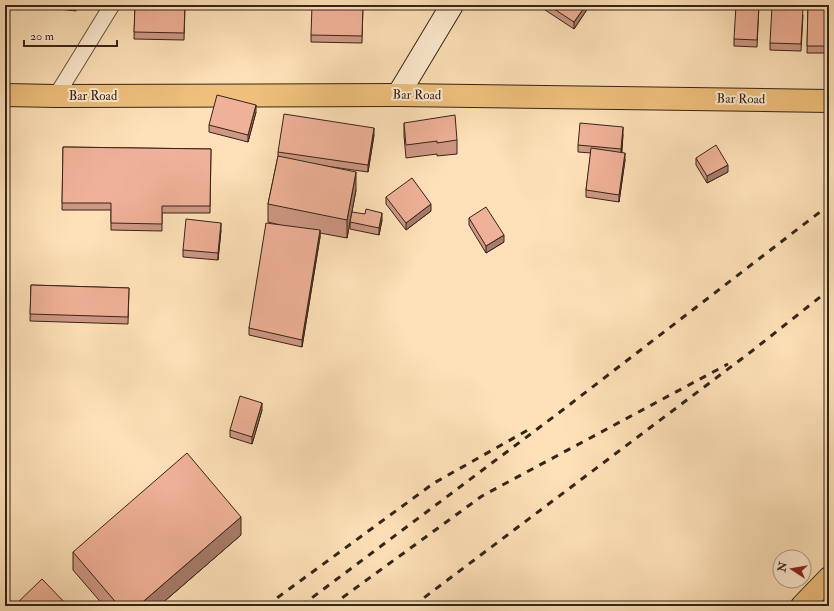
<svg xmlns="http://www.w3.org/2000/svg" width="834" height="611" font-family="'IM FELL Double Pica',serif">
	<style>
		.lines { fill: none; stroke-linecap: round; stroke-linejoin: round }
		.lane-casing { stroke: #685340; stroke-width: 17 }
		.secondary-casing { stroke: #362418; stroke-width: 24 }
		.primary-casing { stroke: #362418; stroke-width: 24 }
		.lane { stroke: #feecd1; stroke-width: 15 }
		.secondary { stroke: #feecd1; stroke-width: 22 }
		.primary { stroke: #efc07c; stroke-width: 22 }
		.rail { stroke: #362418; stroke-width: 3; stroke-dasharray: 7 7; stroke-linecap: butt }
		.wall { fill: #ce9883; stroke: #362418 }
		.shaded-wall { fill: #a77c6a; stroke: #362418 }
		.building { fill: #efb198; stroke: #362418 }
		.labels { text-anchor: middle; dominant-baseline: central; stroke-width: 4; stroke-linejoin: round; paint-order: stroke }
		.street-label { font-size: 13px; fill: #362418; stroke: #feecd1 }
	</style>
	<rect width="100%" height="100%" fill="#fee1b8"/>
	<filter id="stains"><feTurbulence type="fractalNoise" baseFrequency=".005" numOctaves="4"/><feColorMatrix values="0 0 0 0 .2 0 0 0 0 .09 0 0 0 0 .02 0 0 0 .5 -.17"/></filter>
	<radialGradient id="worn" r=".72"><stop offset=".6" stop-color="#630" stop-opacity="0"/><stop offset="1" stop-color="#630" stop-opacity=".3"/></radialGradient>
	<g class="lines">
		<g class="lane-casing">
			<path id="lane" d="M56,96L112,5"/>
		</g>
		<g class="secondary-casing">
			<path id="secondary" d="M398,95L452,5"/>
		</g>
		<g class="primary-casing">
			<path id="primary" d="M5,95L56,96L398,95L829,101
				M802,606L829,578"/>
		</g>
		<use href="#lane" class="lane"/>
		<use href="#secondary" class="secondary"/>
		<use href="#primary" class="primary"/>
		<path class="rail" d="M266,606L434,483L528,430
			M301,606L560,412L829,205
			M331,606L482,496L728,364
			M413,606L752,351L829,290"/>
	</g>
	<path class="wall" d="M34,5H76V11L34,6Z
		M135,5H185L184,40L134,39Z
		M363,5L362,43L311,42V35Z
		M539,5H590L574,29L539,6Z
		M759,5L757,47L734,46V39Z
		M808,5H829V53H807Z
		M803,15L801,51L770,50V43Z
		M256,112L248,142L209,132V125Z
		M404,123L457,140V154L437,156V154L406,158L404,136Z
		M623,134L622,152L625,160L619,202L586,197V190L591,153L578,152V145Z
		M374,135L368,172L318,165L356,190L347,238L320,233V237L302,347L249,335V328L280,225L268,222V204L278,156V152Z
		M63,147L211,149L210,213H162V231L111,230V210H62Z
		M696,158L728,172L707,183L696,165Z
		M386,197L431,211L406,230L386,204Z
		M365,214L382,220L379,235L350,229V222Z
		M469,218L504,242L486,253L469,225Z
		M221,230L218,260L183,257V250Z
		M31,285L129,288L128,324L30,321Z
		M262,410L252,444L230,437V430Z
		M241,535L159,606H104L73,570V552Z"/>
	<path class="shaded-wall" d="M586,5H590L574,29V22Z
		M256,105V112L248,142V135Z
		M623,127V134L621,156V149Z
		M374,128V135L368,172V165Z
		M625,153V160L619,202V195Z
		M728,165V172L707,183V176Z
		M356,172V190L347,238V220Z
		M431,204V211L406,230V223Z
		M382,213V220L379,235V228Z
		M221,223V230L218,260V253Z
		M320,230V237L302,347V340Z
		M504,235V242L486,253V246Z
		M262,403V410L252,444V437Z
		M241,517V535L159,606H138Z"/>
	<path class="building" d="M135,5H185L184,33L134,32Z
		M312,5H363L362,36L311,35Z
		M548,5H586L574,22Z
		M736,5H759L757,40L734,39Z
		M808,5H829V46H807Z
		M772,6L803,8L801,44L770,43Z
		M217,95L256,105L248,135L209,125Z
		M284,114L374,128L368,165L278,152Z
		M455,115L457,140L437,143V141L406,145L404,123Z
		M580,123L623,127L621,149L578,145Z
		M716,145L728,165L707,176L696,158Z
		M63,147L211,149L210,206H162V224L111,223V203H62Z
		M591,148L625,153L619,195L586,190Z
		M278,156L356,172L347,220L268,204Z
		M412,178L431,204L406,223L386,197Z
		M486,207L504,235L486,246L469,218Z
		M366,209L382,213L379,228L350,222L352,212L365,214Z
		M186,219L221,223L218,253L183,250Z
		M266,223L320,230L302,340L249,328Z
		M31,285L129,288L128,317L30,314Z
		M240,396L262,403L252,437L230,430Z
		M187,453L241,517L138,606H119L73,552Z
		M42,579L68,606H14Z"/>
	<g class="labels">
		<g class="street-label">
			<text transform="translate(417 95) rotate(1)">Bar Road</text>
			<text x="93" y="96">Bar Road</text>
			<text transform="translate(741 99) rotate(1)">Bar Road</text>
		</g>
	</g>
	<rect width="834" height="611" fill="none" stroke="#fee1b8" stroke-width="20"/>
	<rect x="6" y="6" width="822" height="599" fill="none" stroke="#362418" stroke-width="2"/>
	<rect x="10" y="10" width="814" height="591" fill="none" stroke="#362418"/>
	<g transform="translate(792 569) rotate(282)"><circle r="19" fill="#feecd1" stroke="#ae9c87"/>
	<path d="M0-3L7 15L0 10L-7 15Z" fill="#8f2418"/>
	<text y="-6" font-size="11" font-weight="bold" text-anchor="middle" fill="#362418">N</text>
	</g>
	<path d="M24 40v6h93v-6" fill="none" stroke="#362418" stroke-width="2"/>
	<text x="30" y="40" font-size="12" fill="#362418" stroke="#feecd1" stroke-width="3" paint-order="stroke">20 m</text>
	<rect width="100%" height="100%" filter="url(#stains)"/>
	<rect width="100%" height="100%" fill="url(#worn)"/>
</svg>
